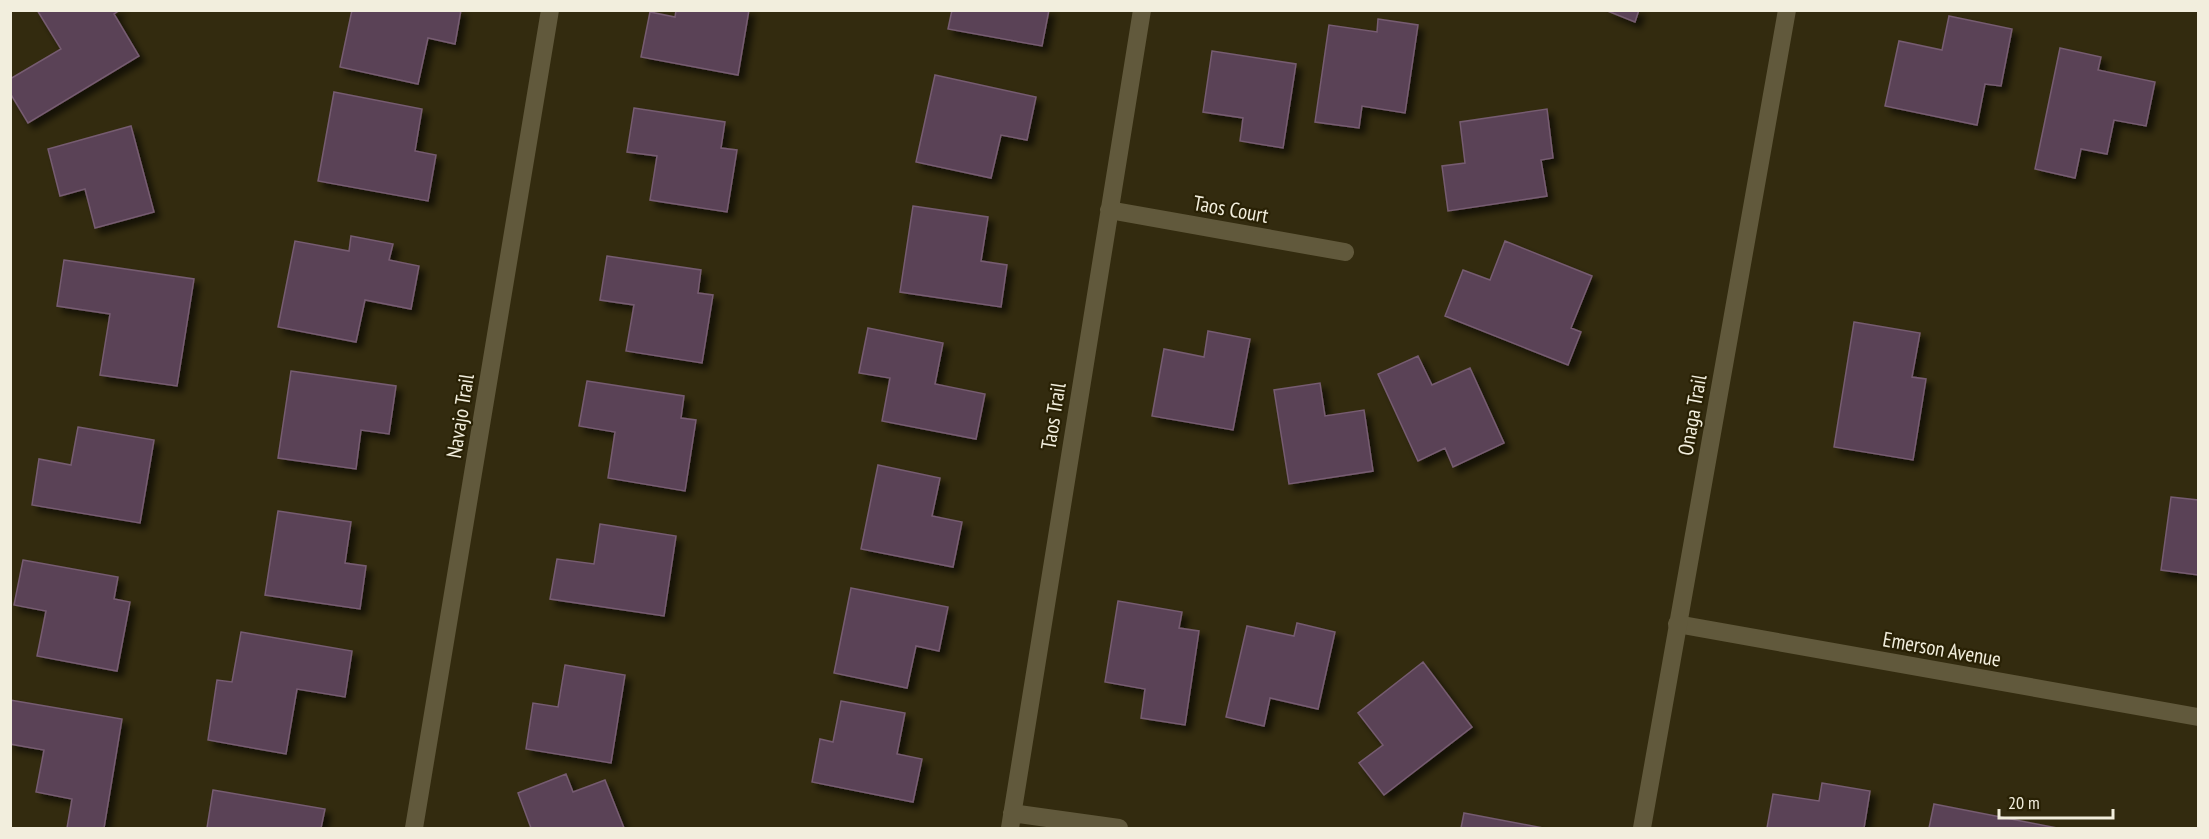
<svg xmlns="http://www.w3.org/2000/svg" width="2209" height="839" font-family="'PT Sans Narrow',sans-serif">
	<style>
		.building { fill: #5a4256; stroke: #765c71; stroke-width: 1.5; filter: url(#shadow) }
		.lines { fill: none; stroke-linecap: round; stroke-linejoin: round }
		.minor { stroke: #61593c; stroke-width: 18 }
		.tertiary { stroke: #61593c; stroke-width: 18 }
		.labels { text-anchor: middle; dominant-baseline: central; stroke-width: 4.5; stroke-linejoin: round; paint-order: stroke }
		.street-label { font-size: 21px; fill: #f2eedd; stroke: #292105 }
	</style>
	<defs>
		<filter id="shadow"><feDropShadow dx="5.5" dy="5.5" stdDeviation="3" flood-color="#0009"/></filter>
	</defs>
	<rect width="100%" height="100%" fill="#332b0f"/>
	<path class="building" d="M37,10H120L114,14L139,56L28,123L10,93V79L61,49Z
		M352,10H461L455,44L428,38L418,84L340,67Z
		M676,10H749L738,75L641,57L650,12L675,17Z
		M952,10H1049L1042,46L948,29Z
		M1605,10H1639L1635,22Z
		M1949,16L2012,29L2001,86L1985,84L1977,125L1885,106L1899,41L1942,50Z
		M1378,19L1418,25L1405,113L1362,106L1359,128L1315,122L1329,25L1377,32Z
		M2060,48L2101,57L2098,70L2155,82L2146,126L2114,120L2107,154L2081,149L2075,178L2035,169Z
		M1212,51L1296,64L1283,148L1240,141L1243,118L1203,112Z
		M935,75L1036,97L1027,140L1001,135L991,178L916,162Z
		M334,92L422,109L415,151L436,155L428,201L318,181Z
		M634,108L725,122L721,148L737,150L727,212L650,200L657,156L627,152Z
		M1547,109L1553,158L1541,160L1547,196L1448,211L1442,166L1465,163L1460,122Z
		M131,126L154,212L95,228L85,189L60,196L48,149Z
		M913,206L988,217L981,261L1007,265L1001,307L900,292Z
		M351,236L393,244L389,260L419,266L411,309L365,300L356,342L278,327L295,241L349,251Z
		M1505,241L1592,276L1571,328L1581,332L1568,365L1445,316L1463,270L1490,280Z
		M607,256L701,270L698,293L713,295L702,363L626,351L634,305L600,300Z
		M64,260L194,279L177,386L100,375L110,314L57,306Z
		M1854,322L1920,333L1912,377L1926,379L1913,460L1834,447Z
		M868,328L943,343L935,384L985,394L976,439L882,421L890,378L859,373Z
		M1208,331L1250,339L1233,430L1152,416L1164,349L1204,357Z
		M1418,356L1432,385L1470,368L1504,443L1453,467L1445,448L1418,461L1378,374Z
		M291,371L396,386L389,434L361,430L356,469L278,458Z
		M587,381L684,396L681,418L696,420L685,491L608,478L615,432L579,426Z
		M1320,383L1325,416L1364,410L1373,471L1289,484L1274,390Z
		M78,427L154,440L140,523L32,505L39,459L71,465Z
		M878,465L940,478L932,516L962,522L953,567L861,549Z
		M2171,497L2198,500V575L2161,570Z
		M278,511L351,522L345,563L366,566L360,609L265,595Z
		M600,524L676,536L664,616L550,599L557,559L594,564Z
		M23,560L118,577L114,599L130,602L117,671L37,656L46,611L14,605Z
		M851,588L948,607L939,651L916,646L907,688L834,673Z
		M1118,601L1182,612L1179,628L1199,631L1185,725L1141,718L1145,689L1105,682Z
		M1297,623L1335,632L1318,709L1270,698L1264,726L1226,717L1247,626L1294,636Z
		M241,632L352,651L345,697L297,689L286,754L208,740L217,680L232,682Z
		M1423,662L1472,727L1384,795L1359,763L1383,745L1358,713Z
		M565,665L625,675L611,763L526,749L533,703L558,707Z
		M10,700L122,719L104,828H67L72,799L36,792L44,750L10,744Z
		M841,701L905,713L897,754L922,759L913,802L812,782L820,739L833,742Z
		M566,774L573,792L605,780L624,828H531L518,793Z
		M1822,783L1870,791L1864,828H1767L1773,794L1819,801Z
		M213,790L325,809L321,828H207Z
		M1934,804L2057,828H1929Z
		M1464,813L1543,828H1461Z"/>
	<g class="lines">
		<path class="minor" d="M1109,210L1345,252
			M1677,624L2198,717
			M1012,813L1119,828
			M414,828L550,10
			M1010,828L1142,10"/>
		<path class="tertiary" d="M1642,828L1787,10"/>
	</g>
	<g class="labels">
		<g class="street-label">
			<text transform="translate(1231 209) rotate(10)">Taos Court</text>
			<text transform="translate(1692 415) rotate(-80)">Onaga Trail</text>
			<text transform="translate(460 416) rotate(-81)">Navajo Trail</text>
			<text transform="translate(1053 416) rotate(-81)">Taos Trail</text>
			<text transform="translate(1942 649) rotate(10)">Emerson Avenue</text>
		</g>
	</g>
	<rect width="2209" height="839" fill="none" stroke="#f2eedd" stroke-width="24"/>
	<path d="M1999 809v9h114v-9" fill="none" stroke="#f2eedd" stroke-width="3"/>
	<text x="2008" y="809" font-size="18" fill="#f2eedd" stroke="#292105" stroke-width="4.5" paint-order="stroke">20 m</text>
</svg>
